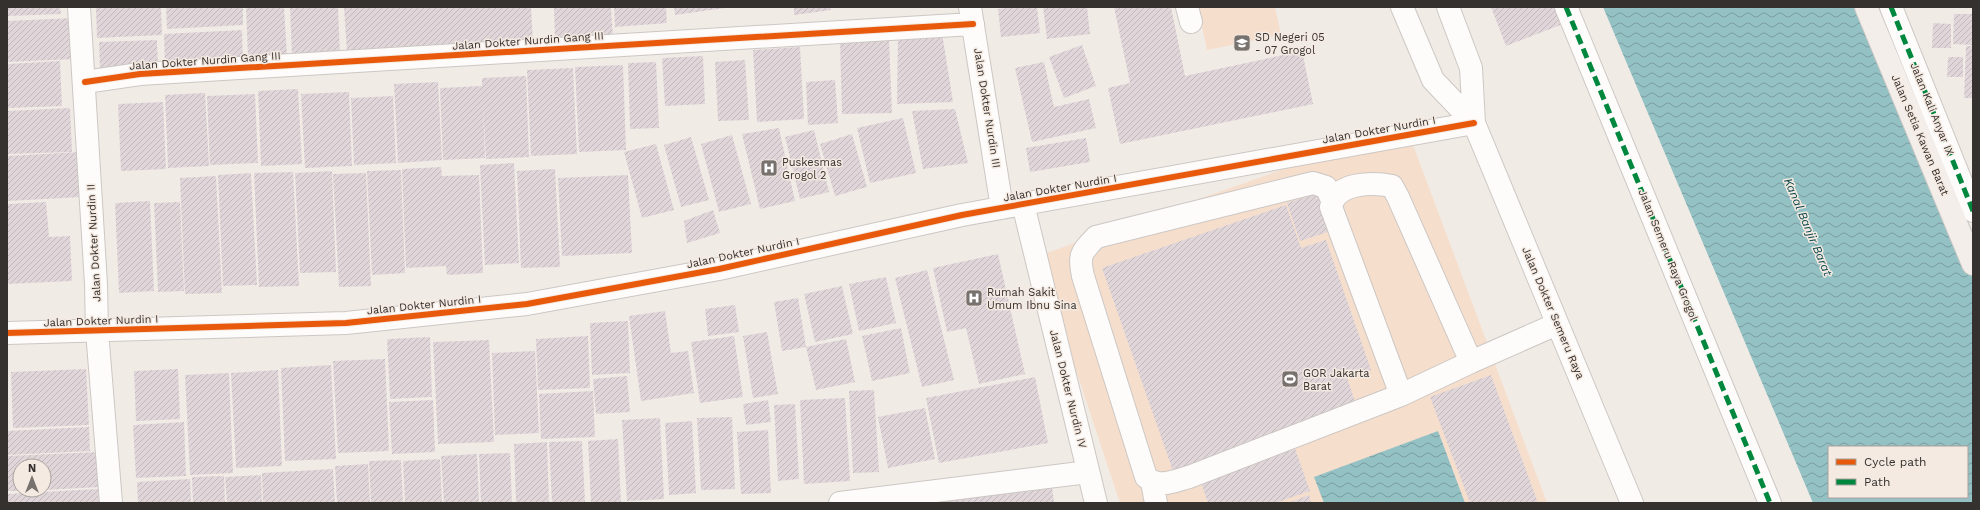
<svg xmlns="http://www.w3.org/2000/svg" width="1980" height="510" font-family="'Work Sans',sans-serif">
	<style>
		.green { fill: #f6decd }
		.water { fill: url(#water-waves); fill-rule: evenodd }
		.building { fill: url(#building-hatch) }
		.lines { fill: none; stroke-linecap: round; stroke-linejoin: round }
		.minor-casing { stroke: #ccc7c3; stroke-width: 24 }
		.major-casing { stroke: #cac7c4; stroke-width: 24 }
		.minor { stroke: #fdfcfb; stroke-width: 22 }
		.major { stroke: #f4eeea; stroke-width: 22 }
		.quiet { stroke: #00873e; stroke-width: 5; stroke-dasharray: 10 5; stroke-linecap: butt }
		.cycleway-casing { stroke: #f5eae2; stroke-width: 8 }
		.cycleway { stroke: #e8590c; stroke-width: 6 }
		.labels { text-anchor: middle; dominant-baseline: central; stroke-width: 3; stroke-linejoin: round; paint-order: stroke }
		.poi-label { font-size: 11px; fill: #35312e; stroke: #f5eae2; text-anchor: start }
		.street-label { font-size: 11px; fill: #35312e; stroke: #f5eae2 }
		.water-label { font-size: 12px; font-style: italic; fill: #0b494e; stroke: #f5eae2 }
	</style>
	<defs>
		<pattern id="water-waves" width="16" height="10" patternUnits="userSpaceOnUse"><rect width="16" height="10" fill="#94c1c4"/><path d="M0 5q4-4 8 0t8 0" fill="none" stroke="#7a9da0"/></pattern>
		<pattern id="building-hatch" width="6" height="6" patternUnits="userSpaceOnUse"><rect width="6" height="6" fill="#e0d6da"/><path d="M-1 1l2-2M0 6l6-6M5 7l2-2" fill="none" stroke="#c1b8bb"/></pattern>
	</defs>
	<rect width="100%" height="100%" fill="#f1ebe6"/>
	<path class="green" d="M1198,7H1275L1281,35L1207,50Z
		M1406,126L1547,503H1120L1038,256Z"/>
	<path class="water" d="M1603,7H1857L1973,278V503H1813ZM1829,447H1967V497H1829Z
		M1438,431L1465,503H1324L1314,477Z"/>
	<path class="building" d="M7,7H60L61,14L7,16Z
		M96,7H161L162,35L97,38Z
		M166,7H243V25L167,29Z
		M246,7H284L287,56L248,58Z
		M290,7H338L340,54L292,56Z
		M344,7H531L533,41L347,53Z
		M554,7H611L613,38L555,40Z
		M614,7H666L667,23L615,27Z
		M674,7H725V8L675,15Z
		M794,7H830L831,10L794,15Z
		M1017,7H1037L1040,33L1001,37L998,9Z
		M1043,7H1087L1090,34L1047,39Z
		M1114,7H1171L1185,76L1302,51L1313,104L1120,144L1108,88L1130,83Z
		M1491,7H1556L1563,24L1506,46Z
		M1954,14H1973V45L1953,44Z
		M74,18L76,59L7,62V21Z
		M1933,23L1951,24V48H1932Z
		M242,30L243,62L165,66L164,34Z
		M898,33H942L953,102L897,104Z
		M889,39L892,113L842,114L840,40Z
		M157,40L158,68L100,70L99,42Z
		M1082,45L1096,86L1064,98L1049,57Z
		M1966,46H1973V98H1964Z
		M800,47L804,119L757,122L753,50Z
		M703,56L705,104L665,106L662,58Z
		M1948,57H1963V77H1947Z
		M745,60L749,120L718,121L715,62Z
		M60,61L62,106L7,108V64Z
		M656,62L659,128L630,129L628,63Z
		M1044,62L1054,107L1089,99L1096,128L1032,142L1015,68Z
		M623,65L626,150L579,152L575,67Z
		M573,68L577,154L531,156L527,70Z
		M526,76L529,157L486,159L483,105L485,158L443,160L440,88L482,86V78Z
		M835,80L838,123L808,125L806,82Z
		M438,82L442,160L398,163L394,84Z
		M298,89L302,164L261,166L258,91Z
		M349,92L352,166L305,168L301,94Z
		M205,93L209,166L168,168L165,95Z
		M255,94L258,163L210,165L207,96Z
		M393,96L396,163L354,165L351,98Z
		M163,102L166,169L121,171L118,104Z
		M70,108L72,152L7,154V111Z
		M955,109L968,163L923,169L912,111Z
		M903,118L916,173L870,183L857,128Z
		M779,128L795,201L760,209L742,134Z
		M814,130L829,192L800,199L785,137Z
		M852,134L867,187L835,196L820,144Z
		M732,135L751,204L719,212L701,144Z
		M691,137L709,200L681,207L664,145Z
		M1086,138L1090,162L1030,172L1026,148Z
		M656,144L674,210L642,218L624,152Z
		M81,152L83,197L7,201V156Z
		M514,163L519,263L485,265L480,165Z
		M441,167L442,176L479,175L483,273L447,275L446,266L406,268L402,169Z
		M555,169L560,267L521,268L517,171Z
		M401,170L405,273L372,275L367,171Z
		M332,171L336,272L300,273L295,173Z
		M293,172L299,286L259,287L254,173Z
		M251,173L257,285L223,286L218,175Z
		M366,173L371,286L339,287L333,174Z
		M628,175L632,253L562,256L558,178Z
		M216,176L222,293L185,294L180,178Z
		M1325,191L1337,229L1300,241L1287,203Z
		M150,201L154,291L119,293L115,203Z
		M46,202L49,237L70,236L72,281L7,284V204Z
		M180,202L184,291L158,292L154,203Z
		M1286,205L1301,248L1326,240L1371,370L1347,378L1357,407L1173,471L1102,268Z
		M713,210L720,233L687,243L684,221Z
		M998,254L1025,374L979,384L966,328L947,332L933,268Z
		M927,270L954,380L922,387L895,278Z
		M886,277L896,323L859,331L849,284Z
		M842,286L853,334L815,342L804,294Z
		M798,298L806,347L782,351L774,302Z
		M735,305L739,332L708,336L705,309Z
		M665,311L671,353L688,351L694,393L641,401L629,316Z
		M628,321L630,373L592,375L590,323Z
		M901,328L910,373L872,381L862,336Z
		M767,332L778,394L753,398L743,336Z
		M588,336L590,388L538,390L536,339Z
		M734,336L743,397L700,403L691,342Z
		M430,337L432,397L390,399L387,339Z
		M846,339L855,382L816,390L806,347Z
		M489,340L494,442L438,444L433,342Z
		M535,351L539,433L495,435L492,353Z
		M385,359L389,451L338,453L333,361Z
		M331,365L336,459L285,461L281,368Z
		M86,369L89,425L13,428L11,372Z
		M178,369L180,419L136,421L134,371Z
		M278,370L282,466L236,468L231,373Z
		M229,373L233,473L190,475L185,375Z
		M1491,375L1538,503H1470L1430,397Z
		M627,376L630,412L596,414L593,379Z
		M1035,377L1048,443L939,463L926,398Z
		M874,390L879,472L853,473L849,391Z
		M593,391L595,437L541,439L539,394Z
		M845,398L850,481L804,484L800,400Z
		M433,400L435,452L392,454L389,402Z
		M768,400L771,422L746,425L743,404Z
		M795,404L799,479L778,481L774,405Z
		M925,408L935,459L888,468L878,417Z
		M732,417L735,489L701,490L697,418Z
		M660,418L664,499L627,501L622,420Z
		M692,421L696,493L669,495L665,423Z
		M184,422L186,476L136,478L133,425Z
		M89,427L90,451L7,455V431Z
		M768,430L771,493L741,494L737,432Z
		M618,439L621,503H591L588,441Z
		M582,441L585,503H552L549,442Z
		M547,442L549,503H516L514,444Z
		M1294,446L1310,491L1275,503H1208L1200,479Z
		M99,452L100,487L44,490V466H20V491H7V456Z
		M510,453L512,503H481L479,454Z
		M477,454L479,503H444L441,456Z
		M440,459L442,503H405L403,461Z
		M401,460L403,503H371L369,461Z
		M368,464L370,503H337L335,466Z
		M333,469L335,503H263L262,473Z
		M261,475L262,503H227L225,477Z
		M224,476L225,503H193L192,477Z
		M190,479L191,503H138L137,482Z
		M1052,487L1054,503H939V502Z
		M98,489L99,503H7V494Z
		M1309,495L1311,503H1288Z"/>
	<g class="lines">
		<g class="minor-casing">
			<path id="minor" d="M79,7L96,284L97,331L111,503
				M970,7L1002,208
				M1187,7L1191,22
				M1402,7L1433,80L1474,123
				M1448,7L1471,68L1474,123L1632,503
				M1566,7L1770,503
				M1891,7L1973,211
				M85,82L140,74L973,24
				M1332,200L1326,187L1313,183L1096,237C1082,252 1078,254 1083,276L1146,477C1159,489 1174,481 1189,477L1401,395L1331,207C1335,182 1373,182 1392,186L1398,197L1471,362L1401,395
				M1023,204L1096,503
				M7,333L346,323L527,304L719,269L962,215L1474,123
				M1471,362L1557,324
				M1152,482L1156,503
				M840,503L1088,472"/>
		</g>
		<g class="major-casing">
			<path id="major" d="M1866,7L1973,264"/>
		</g>
		<use href="#minor" class="minor"/>
		<use href="#major" class="major"/>
		<path class="quiet" d="M1566,7L1770,503
			M1891,7L1973,211"/>
		<g class="cycleway-casing">
			<path id="cycleway" d="M85,82L140,74L973,24
				M7,333L346,323L527,304L719,269L962,215L1474,123"/>
		</g>
		<use href="#cycleway" class="cycleway"/>
	</g>
	<defs>
		<g id="school-square" transform="scale(0.9)"><rect x="-9" y="-9" width="18" height="18" rx="4" fill="#77726e" stroke="#f5eae2"/><path d="M0-5L7-2L0 1L-7-2ZM-4 1L0 2.5L4 1V4Q0 6-4 4Z" fill="#fff"/></g>
		<g id="hospital-square" transform="scale(0.9)"><rect x="-9" y="-9" width="18" height="18" rx="4" fill="#77726e" stroke="#f5eae2"/><path d="M-5-5h3v3.5h4V-5h3V5h-3V1.5h-4V5h-3Z" fill="#fff"/></g>
		<g id="stadium-square" transform="scale(0.9)"><rect x="-9" y="-9" width="18" height="18" rx="4" fill="#77726e" stroke="#f5eae2"/><path d="M0-5a6.5 5 0 1 0 0 10a6.5 5 0 1 0 0-10ZM-3.5-1.8h7v3.6h-7Z" fill="#fff"/></g>
	</defs>
	<g fill-rule="evenodd">
		<use href="#school-square" x="1242" y="43"/>
		<use href="#hospital-square" x="769" y="168"/>
		<use href="#hospital-square" x="974" y="298"/>
		<use href="#stadium-square" x="1290" y="379"/>
	</g>
	<g class="labels">
		<g class="poi-label">
			<text x="1255" y="37">SD Negeri 05<tspan x="1255" dy="13">- 07 Grogol</tspan></text>
			<text x="782" y="162">Puskesmas<tspan x="782" dy="13">Grogol 2</tspan></text>
			<text x="987" y="292">Rumah Sakit<tspan x="987" dy="13">Umum Ibnu Sina</tspan></text>
			<text x="1303" y="373">GOR Jakarta<tspan x="1303" dy="13">Barat</tspan></text>
		</g>
		<g class="street-label">
			<text transform="translate(528 41) rotate(-4)">Jalan Dokter Nurdin Gang III</text>
			<text transform="translate(205 61) rotate(-4)">Jalan Dokter Nurdin Gang III</text>
			<text transform="translate(987 108) rotate(81)">Jalan Dokter Nurdin III</text>
			<text transform="translate(1932 109) rotate(68)">Jalan Kali Anyar IX</text>
			<text transform="translate(1379 130) rotate(-10)">Jalan Dokter Nurdin I</text>
			<text transform="translate(1920 135) rotate(67)">Jalan Setia Kawan Barat</text>
			<text transform="translate(1060 188) rotate(-10)">Jalan Dokter Nurdin I</text>
			<text transform="translate(94 243) rotate(-93)">Jalan Dokter Nurdin II</text>
			<text transform="translate(743 253) rotate(-12)">Jalan Dokter Nurdin I</text>
			<text transform="translate(1668 255) rotate(68)">Jalan Semeru Raya Grogol</text>
			<text transform="translate(424 305) rotate(-6)">Jalan Dokter Nurdin I</text>
			<text transform="translate(1553 313) rotate(67)">Jalan Dokter Semeru Raya</text>
			<text transform="translate(101 321) rotate(-2)">Jalan Dokter Nurdin I</text>
			<text transform="translate(1068 389) rotate(76)">Jalan Dokter Nurdin IV</text>
		</g>
		<g class="water-label">
			<text transform="translate(1808 227) rotate(67)">Kanal Banjir Barat</text>
		</g>
	</g>
	<rect width="1980" height="510" fill="none" stroke="#35312e" stroke-width="16"/>
	<rect x="1828" y="446" width="140" height="52" fill="#f5eae2" stroke="#a8a09a"/>
	<rect x="1836" y="459" width="20" height="6" fill="#e8590c" stroke="#a8a09a"/>
	<text x="1864" y="466" font-size="12" fill="#35312e">Cycle path</text>
	<rect x="1836" y="479" width="20" height="6" fill="#00873e" stroke="#a8a09a"/>
	<text x="1864" y="486" font-size="12" fill="#35312e">Path</text>
	<g transform="translate(32 478)"><circle r="19" fill="#f5eae2" stroke="#a8a09a"/>
	<path d="M0-3L7 15L0 10L-7 15Z" fill="#77726e"/>
	<text y="-6" font-size="11" font-weight="bold" text-anchor="middle" fill="#35312e">N</text>
	</g>
</svg>
